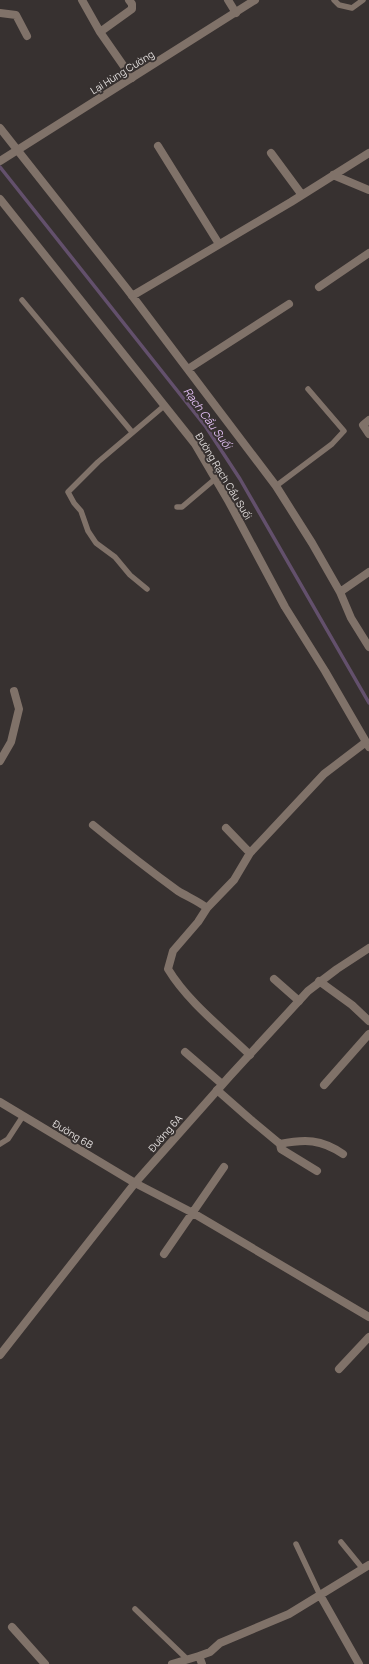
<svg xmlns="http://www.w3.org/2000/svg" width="369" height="1664" font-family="Manrope,sans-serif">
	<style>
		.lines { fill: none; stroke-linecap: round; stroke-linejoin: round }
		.stream { stroke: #63506c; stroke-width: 3.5 }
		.service { stroke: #807269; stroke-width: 5.5 }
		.minor { stroke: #807269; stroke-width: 8 }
		.tertiary { stroke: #807269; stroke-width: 8 }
		.labels { text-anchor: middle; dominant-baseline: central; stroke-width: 4; stroke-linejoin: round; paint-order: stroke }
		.street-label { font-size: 10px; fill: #e1dddc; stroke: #373130 }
		.water-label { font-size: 11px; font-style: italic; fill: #dfbdf1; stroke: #373130 }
	</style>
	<rect width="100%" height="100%" fill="#373130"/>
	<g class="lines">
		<path class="stream" d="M0,167L206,427L240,479L369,703"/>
		<path class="service" d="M334,0L339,5L352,8L363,0
			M22,300L132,432
			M276,486L332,444L344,431L308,389
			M177,507H182L215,479
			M147,589L130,575L115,557L96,543L88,531L81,511L74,503L68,492L98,462L164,406
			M0,1144L8,1139L23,1116
			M341,1542L363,1569
			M296,1544L320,1595
			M135,1609L187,1659"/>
		<path class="minor" d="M82,0L100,32L132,78
			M228,0L236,13
			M0,13L16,15L27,36
			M100,32L132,9V4L129,0
			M0,128L127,289L276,486L312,543L340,592L351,618L369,647
			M158,146L219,244
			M271,153L302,195
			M333,175L369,190
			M0,199L195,444L229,502L285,607L325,671L369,747
			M319,287L369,253
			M132,296L291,202L369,153
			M188,369L289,304
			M369,420L363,425L369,434
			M340,592L369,572
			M0,761L11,742L19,709L14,691
			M93,825C121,848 149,870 178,891C188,897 198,901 207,908
			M226,828L250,853L234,880L207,908L198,922L173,951L168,969C188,1002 222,1028 250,1055
			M250,853L324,774L366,742
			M274,979L299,1001
			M319,981L352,1005L369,1021
			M185,1052L222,1084
			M324,1085L369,1034
			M217,1090L250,1119L280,1144L281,1149L317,1171
			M0,1102L135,1183L193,1213L369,1317
			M280,1144C305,1139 321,1139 343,1154
			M164,1254L224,1167
			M339,1369L369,1337
			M320,1595L359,1664
			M12,1627L45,1664
			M172,1664L199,1656
			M202,1664L199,1656L210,1652L220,1643L289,1614L369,1565"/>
		<path class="tertiary" d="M0,161L255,0
			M0,1355L135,1183L229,1077L308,991L337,969L369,948"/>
	</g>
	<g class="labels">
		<g class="street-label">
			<text transform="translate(122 72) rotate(-32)">Lại Hùng Cường</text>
			<text transform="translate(224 476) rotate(59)">Đường Rạch Cầu Suối</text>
			<text transform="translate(165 1133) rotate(-49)">Đường 6A</text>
			<text transform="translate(73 1134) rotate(31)">Đường 6B</text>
		</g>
		<g class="water-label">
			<text transform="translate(208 418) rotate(54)">Rạch Cầu Suối</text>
		</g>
	</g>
</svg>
